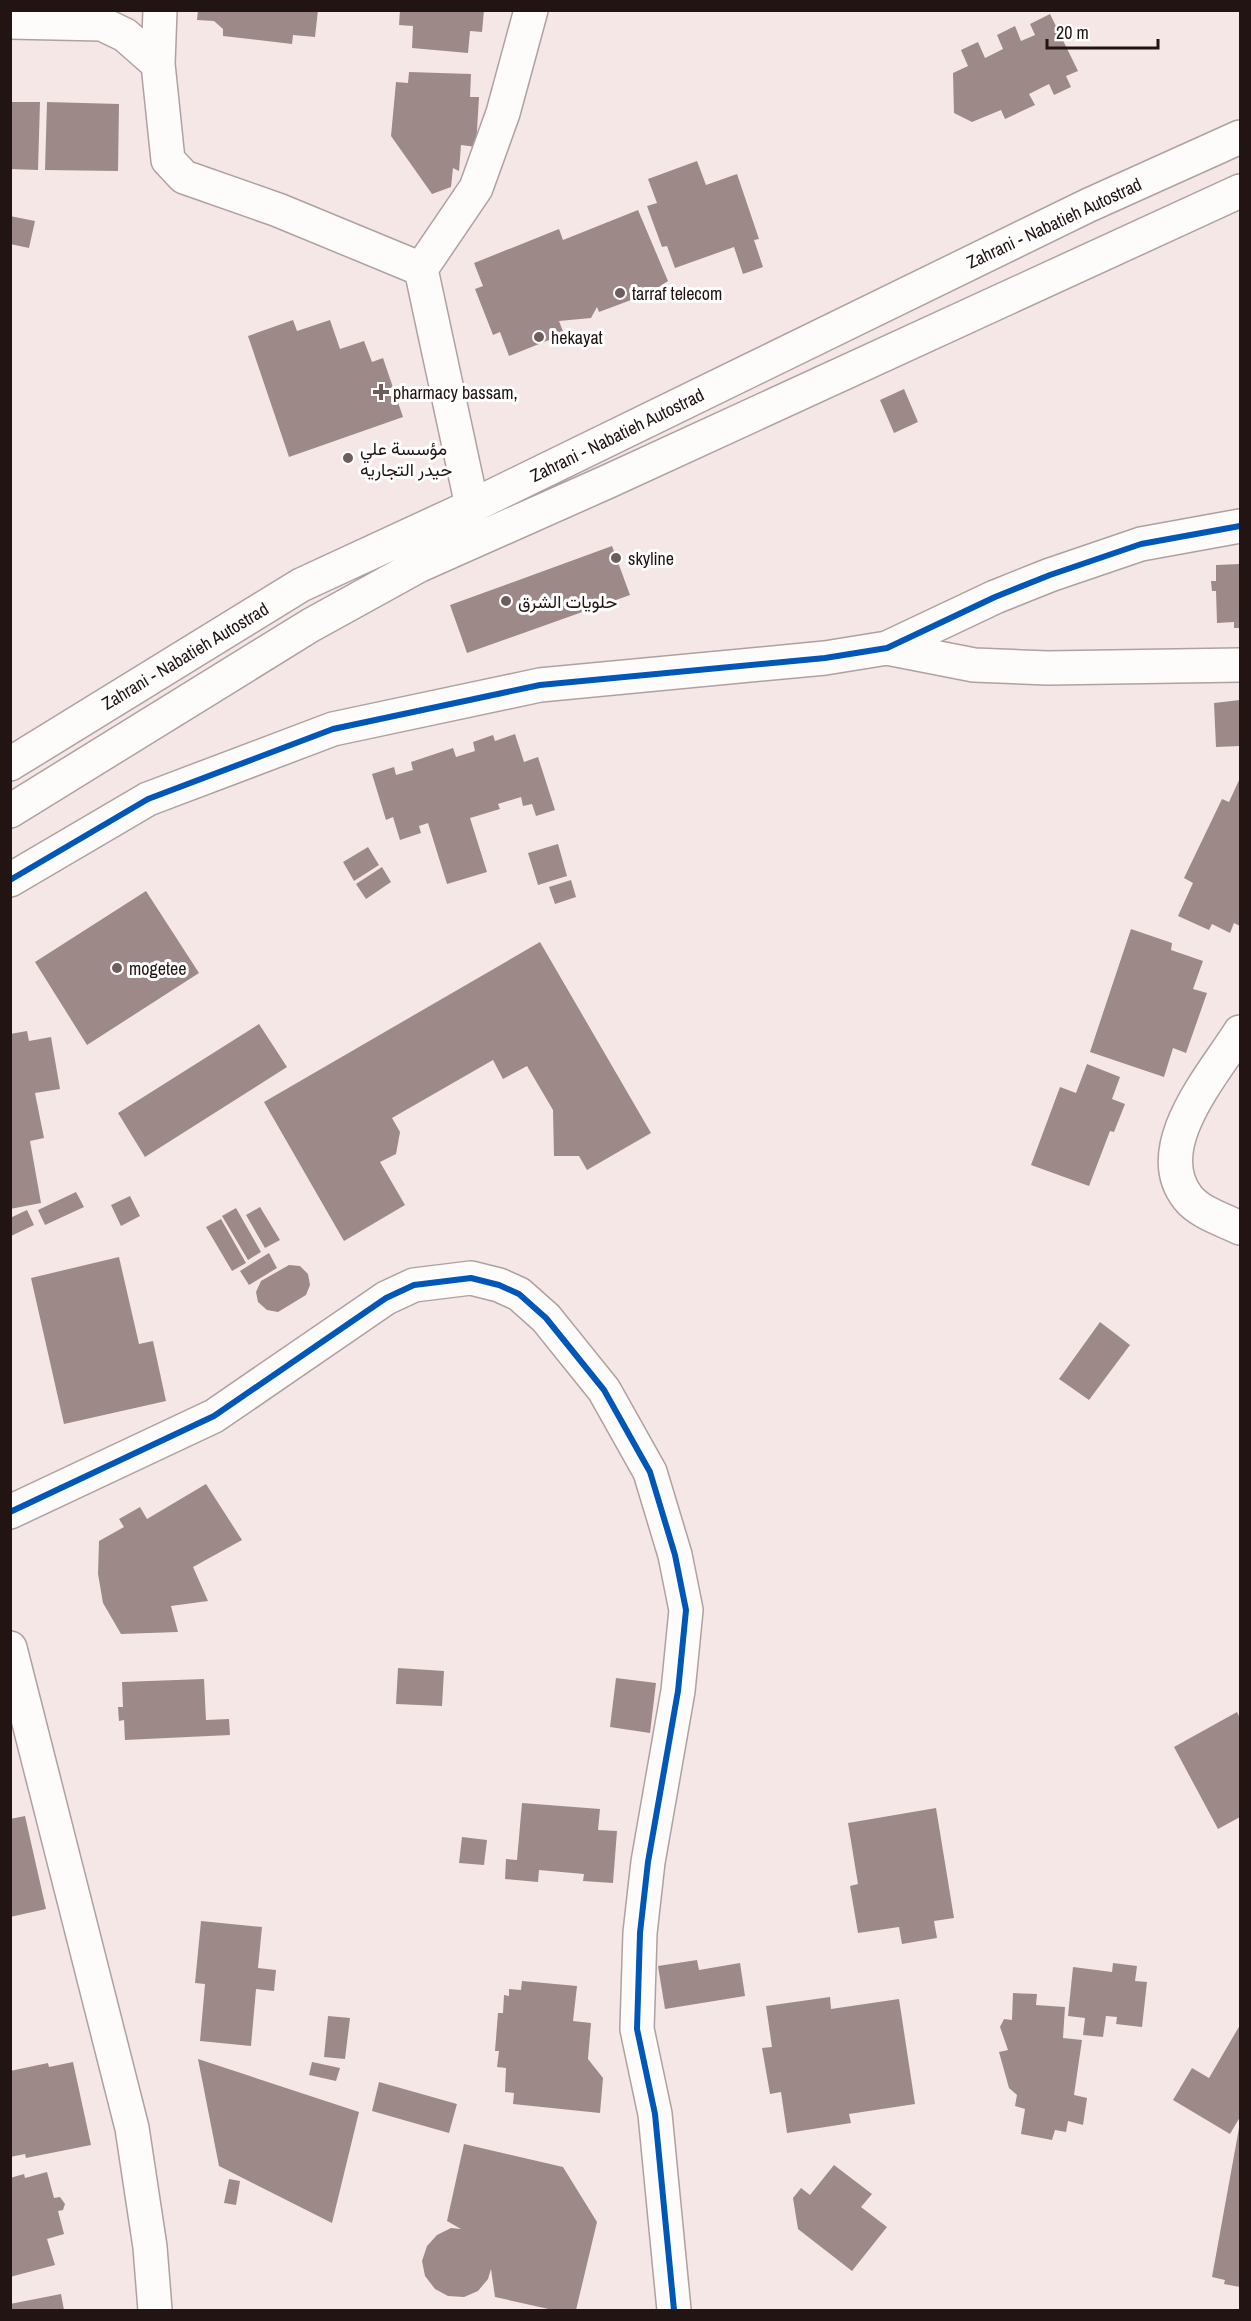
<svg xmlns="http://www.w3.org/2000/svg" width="1251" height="2321" font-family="'Archivo Narrow',Vazirmatn,sans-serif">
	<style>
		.building { fill: #9e8989 }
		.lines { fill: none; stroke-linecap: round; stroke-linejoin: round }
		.minor-casing { stroke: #aea1a1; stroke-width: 36 }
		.highway-casing { stroke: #aea1a1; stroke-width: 36 }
		.minor { stroke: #fefbfb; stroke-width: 33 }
		.highway { stroke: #fefbfb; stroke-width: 33 }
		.cycleway-casing { stroke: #fff; stroke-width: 10 }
		.cycleway { stroke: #0057b8; stroke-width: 6 }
		.poi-dot { fill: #6b5e5d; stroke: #fff; stroke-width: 2 }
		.labels { text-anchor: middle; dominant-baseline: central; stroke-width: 6; stroke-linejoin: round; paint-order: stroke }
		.street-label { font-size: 18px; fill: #211413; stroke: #fff }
		.poi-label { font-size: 18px; fill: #211413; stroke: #fff; text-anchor: start }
	</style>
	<rect width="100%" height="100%" fill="#f5e7e6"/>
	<path class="building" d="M198,10H318L315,37L293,35L292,44L223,36V29L214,21L197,20Z
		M400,10H484L482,32L470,31L468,53L412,48L413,26L399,25Z
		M1050,14L1078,71L1066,76L1071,87L1054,95L1049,84L1029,94L1035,105L1005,119L1001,110L972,122L954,113L953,73L968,66L961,50L978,42L985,58L1003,49L997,35L1015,26L1021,41L1035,35L1030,24Z
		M409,72L471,74L470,97H479L476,147L461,145L459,171L453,168L451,187L432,194L391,136L396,82L408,83Z
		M10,102H40L38,170L10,169Z
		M47,102L119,104L118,171L45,170Z
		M697,161L706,185L737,174L759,239L754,240L763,267L743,274L734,247L675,268L667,246L662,247L647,206L657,203L648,179Z
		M638,210L668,281L642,298L637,290L639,297L599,312L597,307L591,318L559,321L564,334L509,356L500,332L493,335L475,289L483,286L474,263L559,229L563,240Z
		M10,216L35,221L29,248L10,244Z
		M293,320L297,331L330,320L340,349L364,341L372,362L383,358L403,417L289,457L248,336Z
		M904,389L918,422L894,433L880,400Z
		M612,546L630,595L467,653L450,605Z
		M1240,564V628H1234V622L1217,623L1216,591H1212L1211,581H1216V565Z
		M1240,700V746L1216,747L1214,703Z
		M515,734L524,762L538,757L555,810L536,816L532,804L523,806L521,797L498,804L500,809L470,818L487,872L447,884L428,823L419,826L421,833L400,840L393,817L386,820L372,774L394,767L396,775L413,770L411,762L453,748L456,757L475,751L473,742L493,735L495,741Z
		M1240,778V926L1234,923L1230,933L1212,924L1209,930L1178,916L1193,883L1184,878L1222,799L1229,802Z
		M558,844L567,876L538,885L528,853Z
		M368,847L379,865L354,881L343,862Z
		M382,867L391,882L366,899L356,884Z
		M571,880L576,897L555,904L549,887Z
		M146,891L199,973L87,1045L35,962Z
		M1131,929L1172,943L1171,950L1203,961L1193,989L1207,993L1186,1053L1173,1048L1164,1077L1090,1052Z
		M540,942L651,1133L587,1170L579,1156H554L553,1110L527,1066L503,1079L493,1060L392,1118L400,1132L396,1154L380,1162L405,1205L344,1241L264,1102Z
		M259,1024L287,1067L145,1157L118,1113Z
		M27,1031L29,1041L51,1037L60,1089L35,1093L44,1138L30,1141L41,1203L10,1209V1034Z
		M1087,1064L1120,1077L1112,1099L1125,1104L1114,1132L1110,1131L1089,1186L1031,1165L1060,1087L1076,1093Z
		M76,1192L84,1207L45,1225L38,1210Z
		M130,1196L140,1216L121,1226L111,1205Z
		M260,1207L280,1240L265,1248L246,1215Z
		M236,1208L261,1252L248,1260L222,1216Z
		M27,1210L34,1225L11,1236L10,1218Z
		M221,1219L246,1263L232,1271L206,1227Z
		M269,1253L277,1268L249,1285L240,1271Z
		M119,1257L139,1344L153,1341L166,1401L64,1424L31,1278Z
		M289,1265L300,1266L308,1274L310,1285L306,1295L278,1312L267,1310L258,1302L256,1292L261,1281Z
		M1100,1322L1130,1345L1089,1400L1059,1379Z
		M206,1484L242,1540L193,1567L208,1601L171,1606L178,1632L121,1634L103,1603L98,1574L99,1541L124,1527L119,1519L140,1507L147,1519Z
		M398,1668L444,1671L442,1706L396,1704Z
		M616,1678L656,1683L650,1733L610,1727Z
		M204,1679L206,1720L229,1719L230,1735L125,1740L124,1720L119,1721L118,1707H123L122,1682Z
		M1237,1712L1240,1718V1817L1218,1829L1174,1747Z
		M522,1803L600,1809L598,1830L617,1831L613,1883L583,1881L584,1874L539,1870L538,1882L505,1879L506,1859L517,1860Z
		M936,1808L954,1918L934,1921L937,1938L902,1944L899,1927L858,1933L850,1886L858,1884L848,1823Z
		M25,1816L46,1909L10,1917V1819Z
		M462,1837L487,1840L484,1865L459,1863Z
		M201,1921L262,1927L258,1968L276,1970L274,1991L256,1989L251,2046L200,2041L205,1984L195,1983Z
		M697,1960L699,1970L740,1963L745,1996L665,2009L658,1966Z
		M1113,1963L1137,1966L1135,1981L1147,1982L1142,2027L1116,2024L1117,2017L1106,2016L1103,2037L1083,2035L1085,2018L1068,2016L1073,1967L1112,1972Z
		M522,1981L577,1986L573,2021L591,2023L588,2059L603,2078L600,2113L513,2104L514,2093L505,2092L506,2068L497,2067L499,2051H495L498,2013H503L504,1995L509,1996V1989L521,1990Z
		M1013,1993L1037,1994L1036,2005L1065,2007L1063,2038L1082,2040L1074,2095L1087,2098L1083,2125L1068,2121L1066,2132L1055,2130L1052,2140L1021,2134L1025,2109L1015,2106L1017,2095L1009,2088L999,2052L1008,2050L1000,2027L1004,2019L1012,2020Z
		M830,1997L831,2009L899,1999L915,2104L849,2114L851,2123L787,2133L781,2092L770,2094L762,2048L772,2047L766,2006Z
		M328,2016L350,2018L345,2059L324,2057Z
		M1240,2025V2117L1230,2134L1173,2100L1192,2068L1209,2078Z
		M198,2059L359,2112L332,2223L219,2166Z
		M73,2062L91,2145L26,2158L25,2154L10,2157V2071L48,2063L49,2067Z
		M312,2062L340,2068L336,2081L309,2075Z
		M379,2082L457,2104L449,2133L372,2111Z
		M1239,2128L1240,2129V2287L1224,2284L1225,2280L1212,2277Z
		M464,2144L563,2167L597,2222L576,2310H553L495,2297L491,2269L488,2279L478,2291L464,2297L448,2296L435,2289L425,2276L422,2261L427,2246L437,2235L451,2228L461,2229L447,2221Z
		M834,2165L872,2194L861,2207L887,2227L852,2271L798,2229L793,2198L801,2188L810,2195Z
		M47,2172L54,2198L60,2197L65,2204L63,2210L58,2211L64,2234L47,2239L55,2265L10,2277V2178L24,2174L25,2178Z
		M229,2179L240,2181L236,2205L224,2203Z
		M61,2294L64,2310H10V2304Z"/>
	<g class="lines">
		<g class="minor-casing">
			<path id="minor" d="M10,22L102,24L125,35L158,64L168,160L184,177L278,210L421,269
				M158,64L160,10
				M472,506L421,269L476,188L503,113L531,10
				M887,648L974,665L1048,668L1240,665
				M10,880L148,799L333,729L540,685L825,658L887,648L995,597L1050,575L1141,544L1240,526
				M1240,1032C1213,1075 1148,1148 1188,1198C1200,1213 1224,1220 1240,1228
				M10,1512L214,1416L386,1298L414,1285L471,1278L499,1285L519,1294L546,1318L604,1390L650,1472L675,1555L686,1610L678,1691L648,1862L640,1933L637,2029L655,2114L674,2310
				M10,1648L132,2128L150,2247L155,2310"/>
		</g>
		<g class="highway-casing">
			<path id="highway" d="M10,764L301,585L472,506L1089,205L1240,137
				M10,811L311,625L418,566L609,481L1240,191"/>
		</g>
		<use href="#minor" class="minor"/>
		<use href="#highway" class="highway"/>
		<g class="cycleway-casing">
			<path id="cycleway" d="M10,880L148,799L333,729L540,685L825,658L887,648L995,597L1050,575L1141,544L1240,526
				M10,1512L214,1416L386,1298L414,1285L471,1278L499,1285L519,1294L546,1318L604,1390L650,1472L675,1555L686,1610L678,1691L648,1862L640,1933L637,2029L655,2114L674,2310"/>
		</g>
		<use href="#cycleway" class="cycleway"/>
	</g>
	<g class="poi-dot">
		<circle cx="620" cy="293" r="6"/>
		<circle cx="539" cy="337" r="6"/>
		<path d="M378 383h6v6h6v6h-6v6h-6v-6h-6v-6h6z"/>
		<circle cx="348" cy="458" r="6"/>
		<circle cx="616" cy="558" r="6"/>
		<circle cx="506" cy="601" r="6"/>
		<circle cx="117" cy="968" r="6"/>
	</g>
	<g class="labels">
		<g class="street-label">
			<text transform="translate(1054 223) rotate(-25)">Zahrani - Nabatieh Autostrad</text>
			<text transform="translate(617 435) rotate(-26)">Zahrani - Nabatieh Autostrad</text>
			<text transform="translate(185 656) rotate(-31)">Zahrani - Nabatieh Autostrad</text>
		</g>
		<g class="poi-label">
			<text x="632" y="293">tarraf telecom</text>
			<text x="551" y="337">hekayat</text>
			<text x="393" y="392">pharmacy bassam,</text>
			<text x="360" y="448">مؤسسة علي<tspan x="360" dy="21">حيدر التجاريه</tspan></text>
			<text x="628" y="558">skyline</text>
			<text x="518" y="601">حلويات الشرق</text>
			<text x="129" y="968">mogetee</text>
		</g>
	</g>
	<rect width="1251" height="2321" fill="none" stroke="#211413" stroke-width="24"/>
	<path d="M1047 39v9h111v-9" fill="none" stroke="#211413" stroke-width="3"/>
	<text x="1056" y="39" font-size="18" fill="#211413" stroke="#ffffff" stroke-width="4.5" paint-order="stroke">20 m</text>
</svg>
